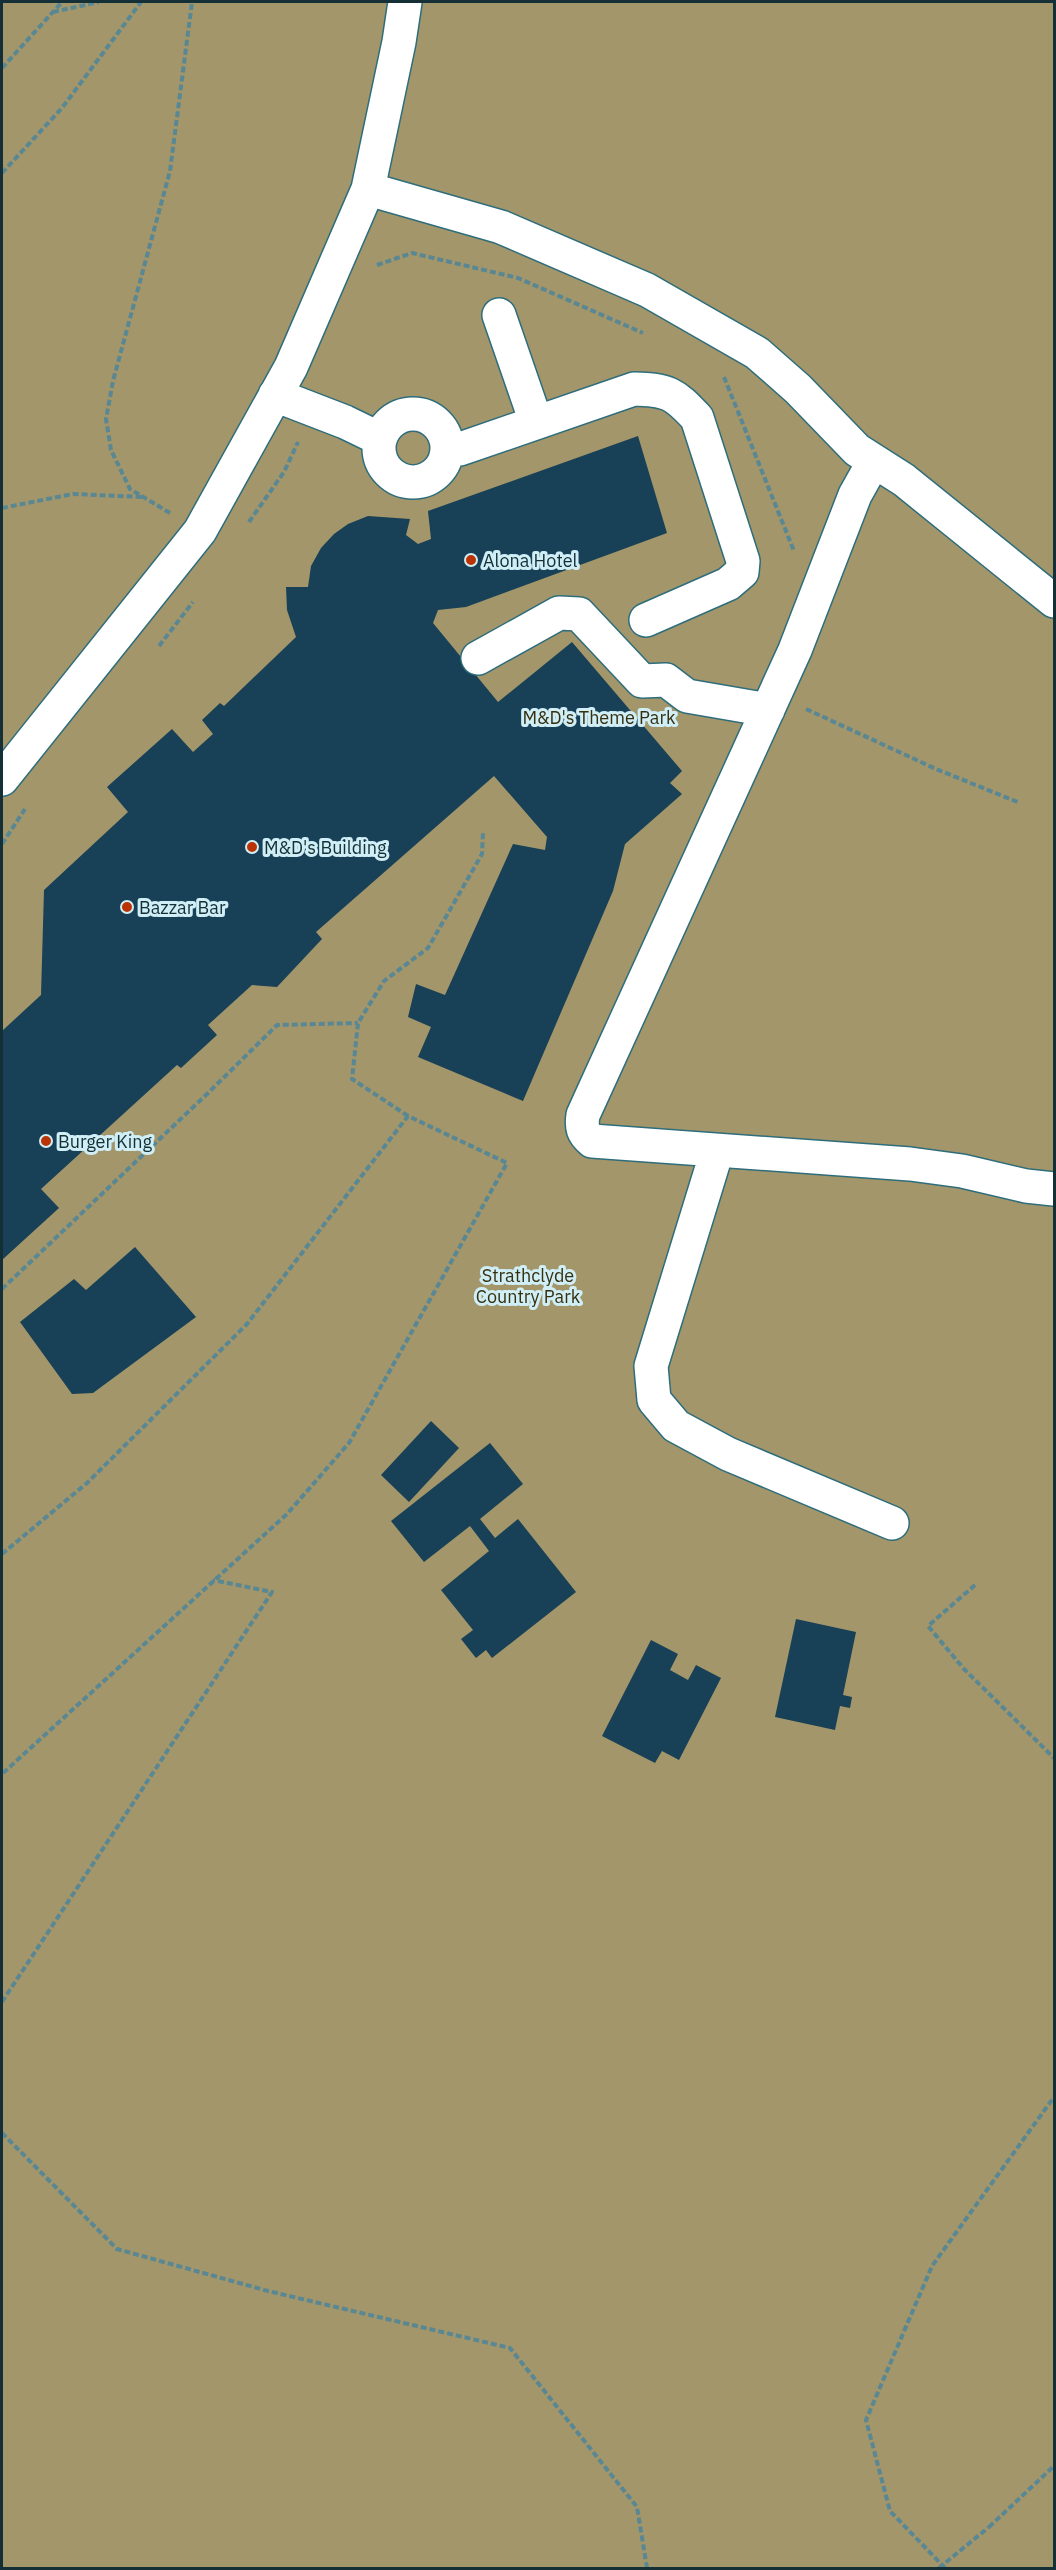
<svg xmlns="http://www.w3.org/2000/svg" width="1056" height="2570" font-family="'IBM Plex Sans',sans-serif">
	<style>
		.green { fill: #a2966a }
		.building { fill: #184056 }
		.lines { fill: none; stroke-linecap: round; stroke-linejoin: round }
		.minor-casing { stroke: #2e6d7b; stroke-width: 36 }
		.path { stroke: #598793; stroke-width: 4; stroke-dasharray: 6 3; stroke-linecap: butt }
		.minor { stroke: #fff; stroke-width: 33 }
		.path-bridge { stroke: #598793; stroke-width: 4; stroke-dasharray: 6 3; stroke-linecap: butt }
		.poi-dot { fill: #bb3204; stroke: #cfeef6; stroke-width: 2 }
		.labels { text-anchor: middle; dominant-baseline: central; stroke-width: 6; stroke-linejoin: round; paint-order: stroke }
		.poi-label { font-size: 18px; fill: #152f36; stroke: #cfeef6; text-anchor: start }
		.park-label { font-size: 18px; fill: #372e0d; stroke: #cfeef6 }
	</style>
	<rect width="100%" height="100%" fill="#94d3e3"/>
	<path class="green" d="M2,2H1054V2568H2Z"/>
	<path class="building" d="M638,436L667,533L466,607L438,610L433,623L498,702L572,642L682,771L670,783L682,794L625,844L613,891L523,1101L418,1057L431,1027L408,1017L416,984L445,995L513,844L545,850L547,837L494,776L316,932L322,939L277,987L252,985L208,1025L217,1035L181,1068L177,1065L41,1189L59,1208L2,1260V1031L41,995L44,890L128,812L107,787L172,729L193,752L213,734L202,720L220,703L224,706L296,637L287,610L286,587H308L311,566L321,548L334,534L348,524L368,516L410,519L406,535L418,544L431,539L428,511Z
		M135,1247L196,1317L93,1393L72,1394L20,1322L74,1279L86,1290Z
		M431,1421L459,1448L409,1502L381,1475Z
		M490,1443L523,1484L480,1519L495,1538L518,1519L576,1592L492,1658L486,1650L476,1658L461,1639L473,1630L441,1590L489,1551L470,1526L424,1562L391,1521Z
		M796,1619L856,1632L843,1695L852,1697L850,1708L840,1706L835,1730L775,1717Z
		M651,1640L678,1654L670,1670L688,1680L696,1665L721,1678L679,1760L662,1751L655,1763L602,1736Z"/>
	<g class="lines">
		<g class="minor-casing">
			<path id="minor" d="M368,189L501,227L647,290L757,353L798,389L857,450L904,480L1054,601
				M499,315L536,422
				M275,395L345,422L380,439
				M379 448a34 34 0 1 1 68 0a34 34 0 1 1-68 0Z
				M447,448L460,449L634,389C668,390 674,393 697,418L743,561L742,572L728,584L646,620
				M874,461L855,495L795,650L583,1115C581,1128 583,1133 592,1141L910,1164L962,1171L1026,1186L1054,1189
				M478,658L559,613L579,614L642,681L666,680L687,696L768,710
				M2,779L200,531L291,367L368,189L399,42L405,2
				M717,1151L651,1366L654,1400L676,1426L728,1454L892,1523"/>
		</g>
		<path class="path" d="M53,12L99,2
			M2,68L62,2
			M2,173L62,108L141,2
			M377,265L412,253L518,278L643,333
			M724,377L794,551
			M2,508L73,494L143,497
			M170,513L130,489L111,450L106,419L113,381L170,171L192,2
			M249,522L284,472L298,442
			M159,646L193,602
			M806,709L936,769L1020,803
			M2,844L25,809
			M408,1116L352,1079L358,1023L384,981L428,948L482,854L483,832
			M2,1289L208,1093L277,1025L358,1023
			M2,1554L87,1483L247,1324L408,1116L507,1163L349,1443L287,1514L2,1774
			M975,1585L928,1626L964,1669L1054,1758
			M2,2002L272,1592L213,1580
			M2,2133L117,2249L268,2291L510,2348L637,2507L647,2568
			M989,2527L1054,2466
			M945,2568L890,2511L866,2420L932,2266L1054,2097"/>
		<use href="#minor" class="minor"/>
		<path class="path-bridge" d="M939,2568L989,2527"/>
	</g>
	<g class="poi-dot">
		<circle cx="471" cy="560" r="6"/>
		<circle cx="252" cy="847" r="6"/>
		<circle cx="127" cy="907" r="6"/>
		<circle cx="46" cy="1141" r="6"/>
	</g>
	<g class="labels">
		<g class="poi-label">
			<text x="483" y="560">Alona Hotel</text>
			<text x="264" y="847">M&amp;D's Building</text>
			<text x="139" y="907">Bazzar Bar</text>
			<text x="58" y="1141">Burger King</text>
		</g>
		<g class="park-label">
			<text x="599" y="717">M&amp;D's Theme Park</text>
			<text x="528" y="1275">Strathclyde<tspan x="528" dy="21">Country Park</tspan></text>
		</g>
	</g>
	<rect width="1056" height="2570" fill="none" stroke="#152f36" stroke-width="6"/>
</svg>
